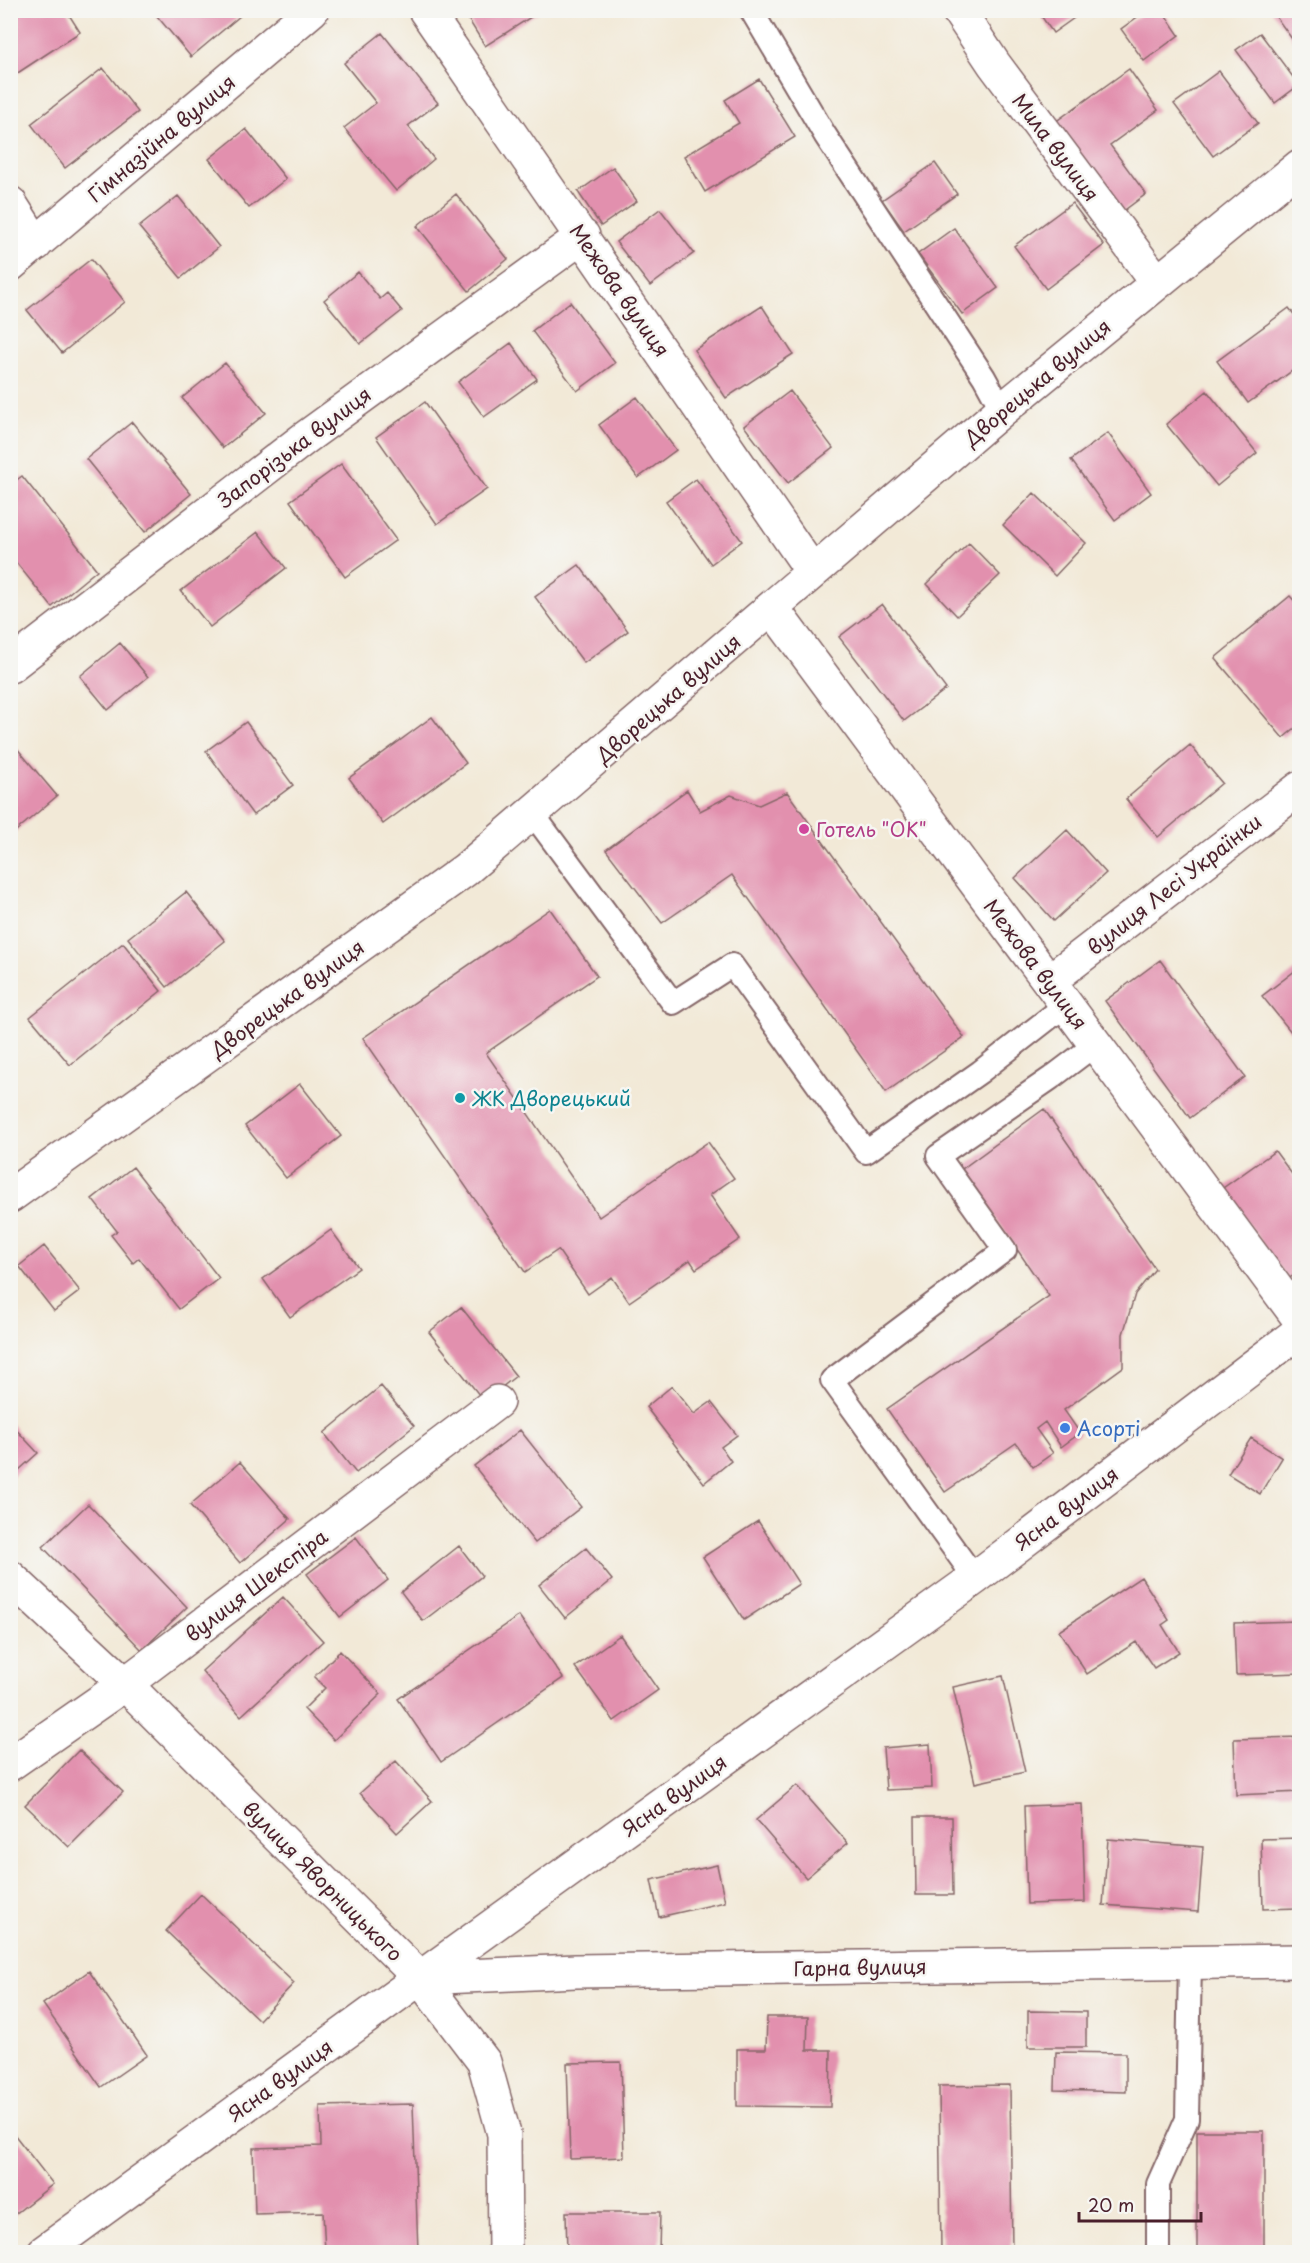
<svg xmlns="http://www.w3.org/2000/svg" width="1310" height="2263" font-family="'Playpen Sans',sans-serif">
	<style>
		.building { fill: #e290ae }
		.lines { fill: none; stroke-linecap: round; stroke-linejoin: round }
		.service-casing { stroke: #856667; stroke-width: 26 }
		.minor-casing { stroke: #856667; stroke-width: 36 }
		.service { stroke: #fff; stroke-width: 22 }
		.minor { stroke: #fff; stroke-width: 33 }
		.hotel-dot { fill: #d1479c; stroke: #f6f6f2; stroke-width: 2 }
		.culture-dot { fill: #0f9aa8; stroke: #f6f6f2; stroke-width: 2 }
		.shop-dot { fill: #3f7fe0; stroke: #f6f6f2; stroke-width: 2 }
		.labels { text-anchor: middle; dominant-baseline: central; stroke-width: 5; stroke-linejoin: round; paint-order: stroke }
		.street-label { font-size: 20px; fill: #4a1f2b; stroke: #f6f6f2 }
		.hotel-label { font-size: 20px; fill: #b23c85; stroke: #f6f6f2; text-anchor: start }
		.culture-label { font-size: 20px; fill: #0d838f; stroke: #f6f6f2; text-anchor: start }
		.shop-label { font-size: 20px; fill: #366cbe; stroke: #f6f6f2; text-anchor: start }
	</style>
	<rect width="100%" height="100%" fill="#f6f6f2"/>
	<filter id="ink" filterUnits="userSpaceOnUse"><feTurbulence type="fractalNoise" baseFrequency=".0167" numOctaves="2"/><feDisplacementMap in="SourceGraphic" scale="12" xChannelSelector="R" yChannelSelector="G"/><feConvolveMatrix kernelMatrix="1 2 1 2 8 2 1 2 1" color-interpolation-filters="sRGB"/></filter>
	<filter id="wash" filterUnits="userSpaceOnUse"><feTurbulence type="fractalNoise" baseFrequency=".008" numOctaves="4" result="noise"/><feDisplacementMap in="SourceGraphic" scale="24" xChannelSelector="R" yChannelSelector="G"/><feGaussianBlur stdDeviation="1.35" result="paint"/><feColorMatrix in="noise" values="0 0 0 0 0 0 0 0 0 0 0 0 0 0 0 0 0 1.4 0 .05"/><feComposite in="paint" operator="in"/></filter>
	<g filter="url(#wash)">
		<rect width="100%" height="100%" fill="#f2e9d7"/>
		<g id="blocks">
			<path class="building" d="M10,10H66L80,32L10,78Z
				M152,10H247L191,57Z
				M471,10H542L485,46L465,14Z
				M1037,10H1080L1081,13L1053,33Z
				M1147,10H1162L1179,35L1144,61L1121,29Z
				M1271,10H1300V50Z
				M382,33L438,103L408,126L434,159L396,191L344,128L376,103L344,63Z
				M1260,33L1299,85L1275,103L1236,50Z
				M103,68L138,112L65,168L31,124Z
				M1129,69L1158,110L1110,145L1146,194L1118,215L1051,125Z
				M1219,71L1258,123L1213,156L1174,104Z
				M759,79L795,137L705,192L684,156L739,123L725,100Z
				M246,129L286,179L249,208L209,159Z
				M935,163L957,194L904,231L882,200Z
				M613,167L637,201L601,226L578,192Z
				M456,194L508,259L469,291L417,226Z
				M178,196L219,247L181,278L139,227Z
				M1072,203L1104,245L1046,289L1014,246Z
				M660,209L694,253L650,286L616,242Z
				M954,228L998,288L962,314L918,254Z
				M91,259L125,302L62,353L27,310Z
				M358,272L380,299L387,293L402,311L360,344L324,300Z
				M570,302L615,363L577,391L532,331Z
				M762,306L793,354L726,398L694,350Z
				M1289,308L1300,322V365L1248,403L1217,361Z
				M511,343L537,379L484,417L458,382Z
				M225,363L266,413L223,448L182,398Z
				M790,391L833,448L788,483L744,426Z
				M1207,391L1257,453L1217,486L1166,424Z
				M637,397L676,450L638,478L599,425Z
				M425,402L487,489L437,524L376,437Z
				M132,422L191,494L145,532L86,459Z
				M1108,433L1151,493L1115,520L1071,460Z
				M341,464L396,540L345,577L290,501Z
				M22,476L97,570L52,607L10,555V485Z
				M696,479L742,541L711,564L666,501Z
				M1034,493L1086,543L1055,576L1003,525Z
				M258,532L286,568L210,627L181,591Z
				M969,543L1000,575L957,616L927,584Z
				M579,565L628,631L584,663L535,597Z
				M1290,596L1300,607V724L1283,738L1215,658Z
				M882,604L946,689L904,721L839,637Z
				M120,643L148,677L108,710L80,676Z
				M432,717L466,763L383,824L349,778Z
				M246,722L293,785L253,815L206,751Z
				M10,740L57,796L10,836Z
				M1190,745L1222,783L1158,837L1126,799Z
				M687,790L700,811L731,795L759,805L787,792L964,1037L886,1092L732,875L662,923L606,850Z
				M1067,830L1106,873L1054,921L1015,878Z
				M186,892L225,941L167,987L128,938Z
				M550,909L597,976L486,1053L599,1217L708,1142L734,1178L710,1195L740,1239L696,1269L690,1260L629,1302L612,1277L588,1294L558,1250L525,1272L363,1038Z
				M123,943L161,991L70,1065L30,1017Z
				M1160,960L1245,1077L1190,1118L1105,1001Z
				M1300,967V1043L1262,996Z
				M300,1084L341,1136L286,1178L245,1126Z
				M1044,1109L1155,1269L1135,1294L1123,1334V1367L1064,1410L1080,1433L1061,1447L1045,1422L1036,1429L1053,1453L1033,1467L1016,1443L945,1492L887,1409L1049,1296L962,1169Z
				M1275,1151L1300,1185V1271L1288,1279L1223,1188Z
				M133,1167L219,1278L179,1309L139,1258L133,1263L111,1235L117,1231L92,1199Z
				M331,1230L359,1268L290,1317L263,1279Z
				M44,1246L80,1291L54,1311L19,1266Z
				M461,1307L516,1376L484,1401L429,1332Z
				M381,1386L414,1426L356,1473L324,1433Z
				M672,1386L694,1414L711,1402L737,1435L721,1447L731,1461L704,1483L646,1407Z
				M10,1423L38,1453L10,1478Z
				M520,1430L581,1507L535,1543L474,1466Z
				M1251,1438L1282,1458L1260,1494L1228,1474Z
				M240,1462L290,1519L240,1563L190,1505Z
				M88,1504L187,1607L142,1650L43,1547Z
				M758,1521L799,1584L744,1620L703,1557Z
				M356,1537L388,1580L340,1617L307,1574Z
				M459,1546L482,1576L423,1621L401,1592Z
				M586,1548L612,1580L565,1618L539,1585Z
				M1141,1577L1169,1620L1162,1625L1179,1652L1154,1668L1136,1642L1087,1674L1059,1631Z
				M283,1597L323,1641L241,1716L202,1671Z
				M519,1616L563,1678L441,1762L398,1699Z
				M1299,1621L1300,1673L1236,1675L1234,1623Z
				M620,1635L658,1690L614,1721L575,1667Z
				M340,1651L381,1694L334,1740L304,1709L325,1688L314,1677Z
				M1003,1676L1025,1772L975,1783L953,1687Z
				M1300,1737V1792L1236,1795L1234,1739Z
				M930,1744L932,1788L886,1790L883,1748Z
				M79,1750L123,1792L69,1847L25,1805Z
				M396,1761L432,1801L397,1833L360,1793Z
				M797,1785L848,1843L806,1878L756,1820Z
				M1082,1804L1085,1902L1027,1904L1024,1806Z
				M915,1817H952L953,1895H916Z
				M1300,1838V1908L1263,1909L1261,1839Z
				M1108,1839L1203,1847L1198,1912L1103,1905Z
				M717,1865L725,1902L659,1917L651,1880Z
				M201,1894L294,1983L259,2020L166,1931Z
				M89,1971L147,2055L101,2087L43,2004Z
				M1028,2011L1086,2012V2047H1028Z
				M767,2017H808L807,2050H831L830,2107L737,2106V2049H766Z
				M1056,2052L1126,2053V2092L1055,2090Z
				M621,2062L624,2157L570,2159L567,2063Z
				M1010,2085L1012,2252H941L939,2086Z
				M413,2104L418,2252H325L323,2212L255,2214L253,2148L321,2146L320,2106Z
				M10,2129L53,2184L10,2218Z
				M1197,2131H1264V2252H1197Z
				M566,2212H660L659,2252H567Z"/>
		</g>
	</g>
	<g filter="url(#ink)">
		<use href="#blocks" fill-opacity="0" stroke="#856667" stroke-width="1.5"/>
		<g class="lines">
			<g class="service-casing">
				<path id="service" d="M751,10L825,135L984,377L1002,410
					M533,814L673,1003L732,965L866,1152L980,1072L1067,1004
					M975,1578L832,1380L1005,1250L938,1156L1051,1078L1096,1044
					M1158,2252V2184L1187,2119L1190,1963"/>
			</g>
			<g class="minor-casing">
				<path id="minor" d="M425,10L812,571
					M958,10L994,64L1157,282
					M10,203L36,244
					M10,265L312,10
					M772,608L1300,1320
					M10,666L305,438L583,236
					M1049,981L1300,788
					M10,1196L465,870L1002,410L1300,166
					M10,1577L125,1684L420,1978L484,2062L504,2134L505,2252
					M10,1764L125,1684L497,1402
					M420,1978L576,1971L1300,1961
					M44,2252L420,1978L975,1578L1300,1331"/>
			</g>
			<use href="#service" class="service"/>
			<use href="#minor" class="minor"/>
		</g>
	</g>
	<circle class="hotel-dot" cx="804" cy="829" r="6"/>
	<circle class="culture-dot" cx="460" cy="1098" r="6"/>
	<circle class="shop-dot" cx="1065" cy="1428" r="6"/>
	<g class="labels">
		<g class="street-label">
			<text transform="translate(161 138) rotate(-40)">Гімназійна вулиця</text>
			<text transform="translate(1056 147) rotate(53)">Мила вулиця</text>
			<text transform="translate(620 290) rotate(55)">Межова вулиця</text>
			<text transform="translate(1037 382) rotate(-40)">Дворецька вулиця</text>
			<text transform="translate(294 447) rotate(-37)">Запорізька вулиця</text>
			<text transform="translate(668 698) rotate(-41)">Дворецька вулиця</text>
			<text transform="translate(1174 884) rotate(-38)">вулиця Лесі Українки</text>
			<text transform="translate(1036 964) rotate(53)">Межова вулиця</text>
			<text transform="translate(287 998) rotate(-36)">Дворецька вулиця</text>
			<text transform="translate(1066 1508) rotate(-37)">Ясна вулиця</text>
			<text transform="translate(256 1585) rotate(-37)">вулиця Шекспіра</text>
			<text transform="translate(674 1795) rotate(-36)">Ясна вулиця</text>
			<text transform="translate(323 1881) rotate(45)">вулиця Яворницького</text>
			<text transform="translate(860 1967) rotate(-1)">Гарна вулиця</text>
			<text transform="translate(280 2080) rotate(-36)">Ясна вулиця</text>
		</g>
		<g class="hotel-label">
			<text x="816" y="829">Готель "ОК"</text>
		</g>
		<g class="culture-label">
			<text x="472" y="1098">ЖК Дворецький</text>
		</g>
		<g class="shop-label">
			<text x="1077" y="1428">Асорті</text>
		</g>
	</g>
	<rect width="1310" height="2263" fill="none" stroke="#f6f6f2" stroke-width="36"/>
	<path d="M1079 2212v9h122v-9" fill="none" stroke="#4a1f2b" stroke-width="3"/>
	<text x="1088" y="2212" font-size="18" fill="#4a1f2b" stroke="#f6f6f2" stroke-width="4.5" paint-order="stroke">20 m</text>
</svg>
